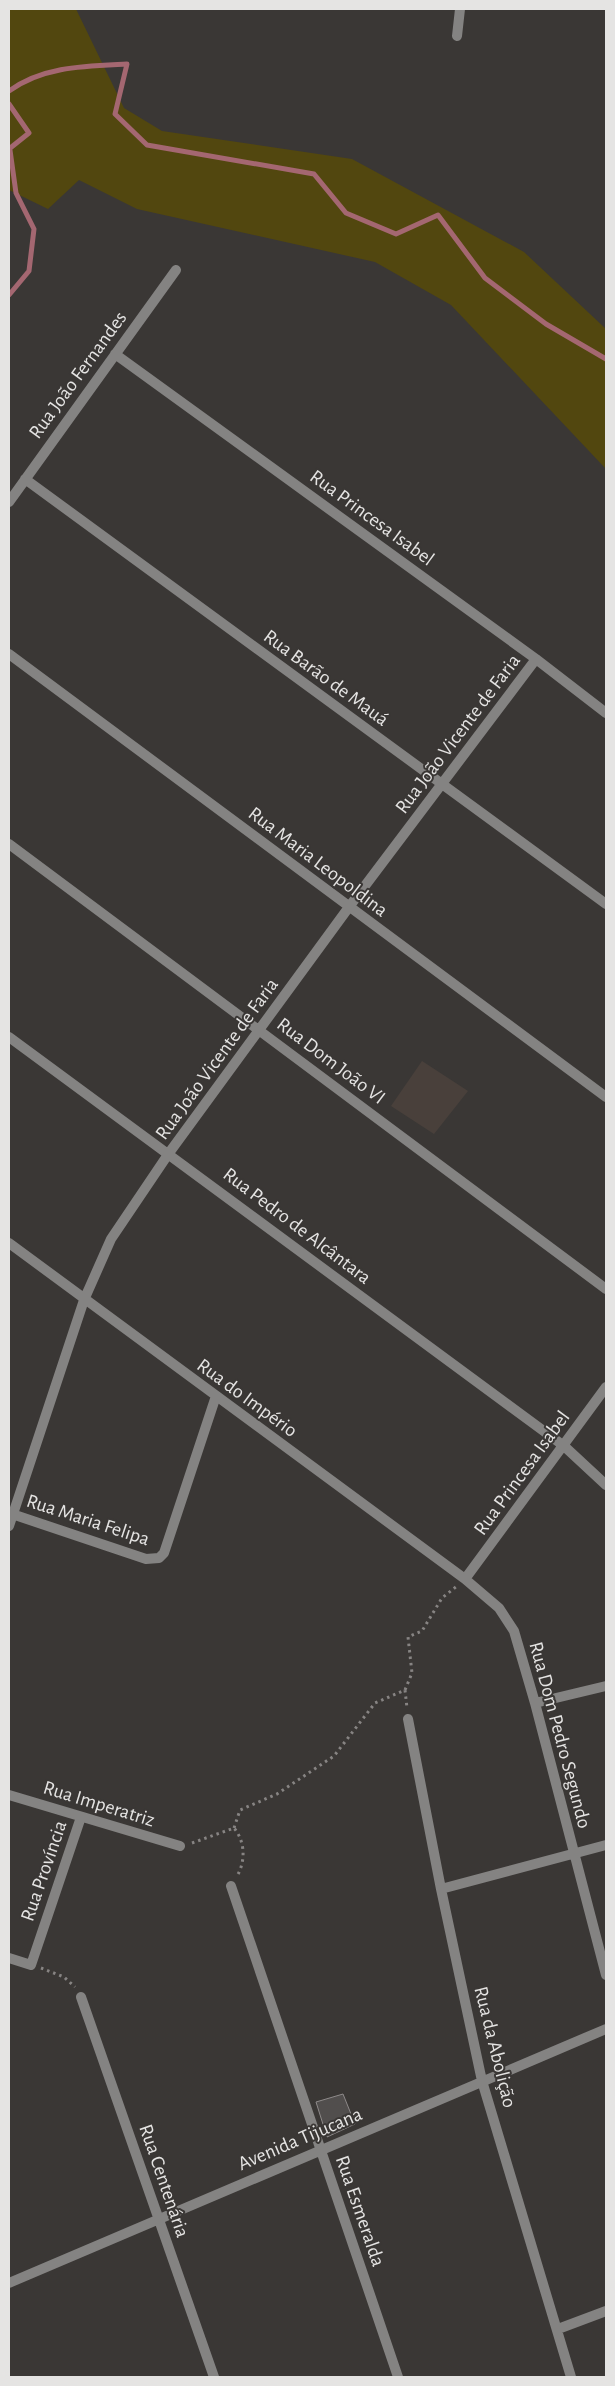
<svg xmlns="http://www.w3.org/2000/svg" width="615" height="2386" font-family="'Alegreya Sans',sans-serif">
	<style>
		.built { fill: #49403b }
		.green { fill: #52470f }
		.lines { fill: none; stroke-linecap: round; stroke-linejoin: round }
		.stream { stroke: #a46771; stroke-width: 5 }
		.building { fill: #514e4d; stroke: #8e8a8a }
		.path { stroke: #878483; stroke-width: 3; stroke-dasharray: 2.5 4; stroke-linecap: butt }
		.minor { stroke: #848382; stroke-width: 10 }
		.labels { text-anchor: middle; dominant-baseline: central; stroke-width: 4; stroke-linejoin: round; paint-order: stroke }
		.street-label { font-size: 20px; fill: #e5e4e3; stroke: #3a3735 }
	</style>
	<rect width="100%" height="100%" fill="#3a3735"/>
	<path class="built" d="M422,1061L468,1091L434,1134L391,1106Z"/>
	<path class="green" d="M9,9H76L124,108L162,131L352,159L524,252L606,329V469L451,305L375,262L137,209L79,180L48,209L9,190Z"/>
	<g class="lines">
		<path class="stream" d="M9,91C43,66 86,66 127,64L115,114L147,145L314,174L346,213L396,234L438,215L485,278L546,324L606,359
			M9,104L29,133L9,149
			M9,295L29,271L34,229L16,193L10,150"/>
	</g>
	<path class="building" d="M343,2094L355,2124L327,2137L316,2102Z"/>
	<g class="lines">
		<path class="path" d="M405,1690L407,1708
			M234,1828L240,1810L277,1794L334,1756L375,1703L405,1690L412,1673L408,1637L422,1631L442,1598L457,1586
			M192,1843L234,1828C245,1841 246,1861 237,1876
			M41,1968L64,1977L75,1987"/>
		<path class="minor" d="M457,36L460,9
			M115,354L536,659L606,713
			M25,479L606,904
			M9,502L176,270
			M9,654L606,1097
			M9,844L606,1289
			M9,1037L564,1446L606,1485
			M9,1243L465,1579L499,1608L514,1631L535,1703L606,1975
			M9,1513L146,1559L159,1558L164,1553L216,1396
			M9,1526L84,1300L111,1239L169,1153L349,907L536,659
			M465,1579L606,1387
			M535,1703L606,1686
			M408,1719L441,1889L482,2081L571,2377
			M9,1795L180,1846
			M231,1886L398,2377
			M441,1889L606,1845
			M9,1958L31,1965L81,1817
			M81,1997L214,2377
			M9,2283L606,2029
			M558,2329L606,2311"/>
	</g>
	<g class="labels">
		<g class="street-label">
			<text transform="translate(78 375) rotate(-54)">Rua João Fernandes</text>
			<text transform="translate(372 518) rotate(36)">Rua Princesa Isabel</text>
			<text transform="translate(326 678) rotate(36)">Rua Barão de Mauá</text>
			<text transform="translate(458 734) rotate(-53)">Rua João Vicente de Faria</text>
			<text transform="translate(318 862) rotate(37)">Rua Maria Leopoldina</text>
			<text transform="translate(217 1059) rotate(-54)">Rua João Vicente de Faria</text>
			<text transform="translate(331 1061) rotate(37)">Rua Dom João VI</text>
			<text transform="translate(297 1226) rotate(37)">Rua Pedro de Alcântara</text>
			<text transform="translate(247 1398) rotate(36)">Rua do Império</text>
			<text transform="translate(522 1473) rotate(-54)">Rua Princesa Isabel</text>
			<text transform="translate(88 1520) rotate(18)">Rua Maria Felipa</text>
			<text transform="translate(560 1735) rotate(75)">Rua Dom Pedro Segundo</text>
			<text transform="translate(99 1804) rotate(17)">Rua Imperatriz</text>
			<text transform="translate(44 1871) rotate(-71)">Rua Província</text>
			<text transform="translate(495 2047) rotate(76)">Rua da Abolição</text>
			<text transform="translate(300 2139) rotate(-23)">Avenida Tijucana</text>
			<text transform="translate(164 2181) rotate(71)">Rua Centenária</text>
			<text transform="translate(360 2211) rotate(71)">Rua Esmeralda</text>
		</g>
	</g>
	<rect width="615" height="2386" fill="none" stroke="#e5e4e3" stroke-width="20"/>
</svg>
